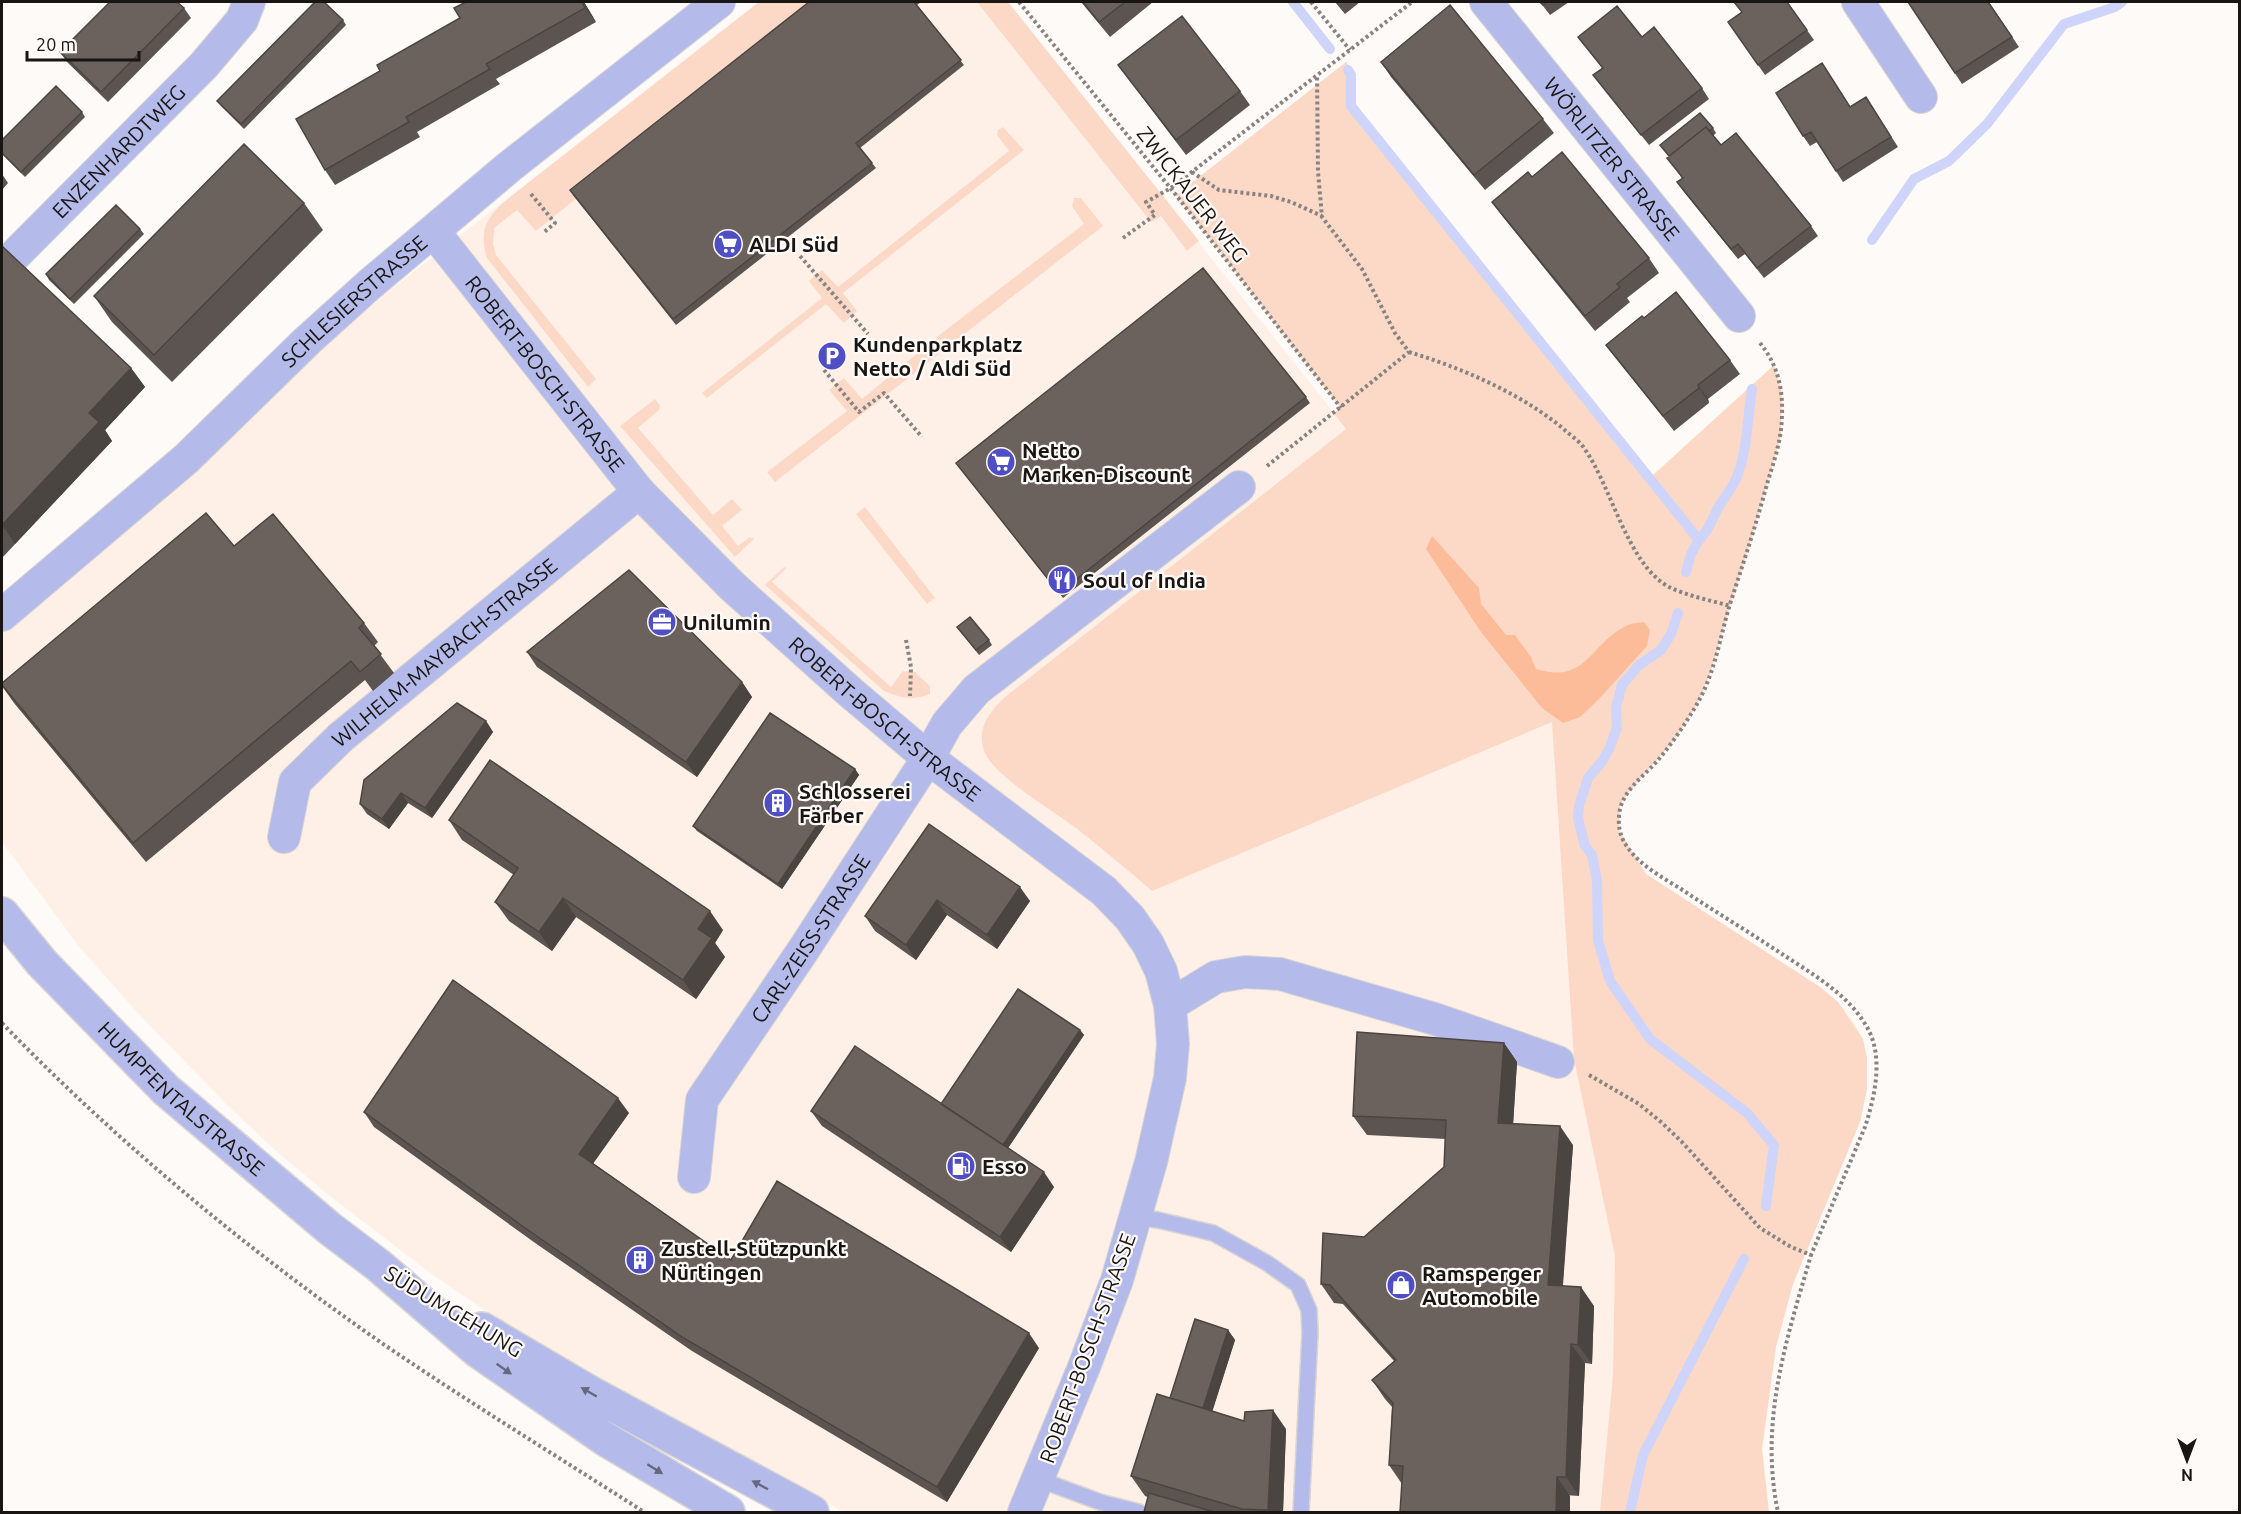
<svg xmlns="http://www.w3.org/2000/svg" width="2241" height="1514" font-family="Ubuntu,sans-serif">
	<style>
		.built { fill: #fff0e7 }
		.green { fill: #fcd9c6 }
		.forest { fill: #fcbc99 }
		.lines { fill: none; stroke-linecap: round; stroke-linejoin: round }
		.stream { stroke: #ced4fa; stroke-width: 10 }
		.service-casing { stroke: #d9d5d3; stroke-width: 18 }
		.minor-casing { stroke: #d9d5d3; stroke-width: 34 }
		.tertiary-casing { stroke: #d9d5d3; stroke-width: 36 }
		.path { stroke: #878381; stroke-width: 4; stroke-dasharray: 3 3; stroke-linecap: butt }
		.service { stroke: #b4bbea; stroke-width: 15 }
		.minor { stroke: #b4bbea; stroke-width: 32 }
		.tertiary { stroke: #b4bbea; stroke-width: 33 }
		.wall { fill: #5c5450 }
		.shaded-wall { fill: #4b4541 }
		.building { fill: #6b625d; stroke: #4b4541; stroke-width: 1.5 }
		.oneway { fill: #66687e }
		.labels { text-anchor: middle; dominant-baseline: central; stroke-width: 4.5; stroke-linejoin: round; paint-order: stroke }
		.street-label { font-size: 21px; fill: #191513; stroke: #fefaf7 }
		.poi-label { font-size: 21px; font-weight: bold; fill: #191513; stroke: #fefaf7; text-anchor: start }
	</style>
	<rect width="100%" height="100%" fill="#fefaf7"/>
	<path class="built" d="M758,2H1008L1342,423L1552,722L1618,848L1646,874L1820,987L1838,1002L1852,1019L1863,1039L1867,1058V1089L1860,1122L1793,1284L1776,1347L1762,1449L1769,1512H844L672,1423L536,1346L429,1272L326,1193L275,1150L227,1105L136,1011L80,948L2,842V610L388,292Z"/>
	<path class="green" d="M759,2H819L536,231L517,210L494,228L493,244L496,255L596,379L588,387L487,258C479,233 485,219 504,202Z
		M977,2H1008L1199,241L1187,251L1161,216L1151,222Z
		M1346,62L1353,71L1352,106L1653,475L1774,365L1782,393L1781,436L1750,544L1730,606L1711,671L1697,705L1675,739L1627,794L1620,806L1619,830L1646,874L1820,987L1838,1002L1863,1039L1867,1058V1089L1860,1122L1793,1284L1776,1347L1762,1449L1769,1512H1600L1613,1375L1615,1256L1574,1059L1552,722L1152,891C1129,871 1105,851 1081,832C1058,814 995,777 985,753C975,730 989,712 1005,697L1346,429L1334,413L1340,407L1176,195Z
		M1003,127L1024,150L843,293L857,311L844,323L826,304L707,398L702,393L822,298L809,281L822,270L838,287L1009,151L997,135L998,130Z
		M1074,198H1081L1103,226L775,482L767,472L847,411L829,390L844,378L862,399L942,333L1084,224L1072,206Z
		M655,399L660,406L659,410L638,428L713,515L732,499L742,510L722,526L738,546L750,537L754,539L735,557L620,426Z
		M865,507L935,598L927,604L856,514Z
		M784,567L786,568L772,582L891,687L903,671L915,672L930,686V694C913,701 901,698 884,691L765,585Z"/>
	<path class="forest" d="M1432,536L1479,588L1481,604L1506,635H1515L1531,657L1536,669C1587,685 1590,643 1626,626C1631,623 1638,623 1644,622L1650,630L1647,646L1599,699L1580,717L1563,723L1542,708L1481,632L1426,549Z"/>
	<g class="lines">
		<path class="stream" d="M1293,2L1330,49
			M1348,70L1351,75V106L1699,540L1691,554L1686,572
			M1872,240L1914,179L1949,161L1987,124L2064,24L2115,7L2122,2
			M1699,540C1709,531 1712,519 1718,508C1723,499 1730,491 1735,481C1748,453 1747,419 1752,389
			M1678,613L1671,634L1661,650L1639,665L1622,685L1616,707L1617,727L1610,747L1603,760L1588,778L1579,806L1578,818L1585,846L1592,855L1597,880L1598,940L1610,981L1650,1039L1747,1113L1774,1145L1766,1206
			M1630,1512L1643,1455L1744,1259"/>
		<g class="service-casing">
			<path id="service" d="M1135,1217L1158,1220L1213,1233L1267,1263L1298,1285L1309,1310L1310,1333L1301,1512
				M1038,1479L1100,1502L1139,1512"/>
		</g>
		<g class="minor-casing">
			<g id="minor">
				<path id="s1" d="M1486,2L1739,316"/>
				<path d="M1858,2L1921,97"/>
				<path id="s2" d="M434,232L639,492L732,586L850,692L928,758L1104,891L1130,918L1148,944L1161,971L1170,1005L1173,1044L1170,1078L1151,1162L1117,1280L1084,1367L1024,1512"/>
				<path id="s3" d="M2,268L204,65L242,20L249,2"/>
				<path id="s4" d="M2,615L186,459L307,341L369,285L509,167L719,2"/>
				<path id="s5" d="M284,837L295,782L341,737L639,492"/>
				<path d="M1170,1005L1216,977L1245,972L1280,974L1435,1019L1558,1062"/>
				<path id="s6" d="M694,1177L702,1100L804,949L928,758L947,724L976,690L1239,487"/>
			</g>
		</g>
		<g class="tertiary-casing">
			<g id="tertiary">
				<path id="s7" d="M2,914L42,963L166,1090L329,1228L378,1265L478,1351L605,1439L728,1512"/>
				<path d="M482,1329L589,1392L812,1512"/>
			</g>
		</g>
		<path class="path" d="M1019,2L1176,195L1341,408
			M1311,2L1350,50
			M1192,172L1219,190L1271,196L1291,202L1322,216
			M531,194L555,223L543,233
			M1123,238L1155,215L1146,202L1171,188L1412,2
			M800,256L868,334
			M1760,343C1777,364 1783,387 1782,414C1782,439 1774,461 1767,484C1756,525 1743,564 1730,604C1720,637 1715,673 1697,704C1686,723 1673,742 1659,759C1644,777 1620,791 1619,817C1618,828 1621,839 1628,848C1640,865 1663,878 1681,889C1714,911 1749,932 1782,954C1814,975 1853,997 1870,1033C1883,1062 1874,1099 1865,1127L1811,1255
			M1409,352C1462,368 1525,395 1567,432C1573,437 1580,442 1584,448C1612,487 1627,564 1669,587C1687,596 1710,600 1730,606
			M824,370L859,412L884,393L922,437
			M1267,466L1409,352L1395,333L1362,269L1322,217L1318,172L1317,75
			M906,640L911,667L910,696
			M2,1023C119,1144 251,1253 389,1348C473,1405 560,1458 644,1512
			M1589,1075L1639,1104L1661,1122L1682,1142L1760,1228L1791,1247L1811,1255C1786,1341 1759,1422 1778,1512"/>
		<use href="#service" class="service"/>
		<use href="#minor" class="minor"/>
		<use href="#tertiary" class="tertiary"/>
	</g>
	<path class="wall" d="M466,2H584L596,22L496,79L500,84L417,132L420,137L335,185L325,170L380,71L460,18Z
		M809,2H921L917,5L964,65L860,148L876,168L676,325L573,195Z
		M1081,2H1153L1110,37Z
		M1335,2H1360L1345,14Z
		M1540,2H1569L1550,15Z
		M1787,2L1814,40L1765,75L1728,22Z
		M1908,2H1989L2019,47L1962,84Z
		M184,8L191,18L108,102L67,62L60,52Z
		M343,20L346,25L244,129L221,106L217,101Z
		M1578,37H1642L1702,88L1709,99L1649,145L1593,75L1602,68Z
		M1381,62L1543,119L1554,133L1485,190L1391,77Z
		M1118,65L1240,91L1250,105L1186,155Z
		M1829,74L1850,107L1866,97L1898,147L1843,182L1817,142L1810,146L1803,136Z
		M82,112L85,117L25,177L2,154V140Z
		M1713,128L1716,133L1713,136L1721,145L1811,226L1818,236L1764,278L1745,254L1738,259L1684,192L1677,182L1682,178L1667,158Z
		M2,174L8,183L2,190Z
		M1532,177L1649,258L1659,273L1627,298L1630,302L1595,331L1503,217L1492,202Z
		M304,203L323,230L172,382L112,322L94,296Z
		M140,229L144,234L74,304L49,280L46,274Z
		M2,249L131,368L145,387L105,430L112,441L2,558Z
		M1644,318L1730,360L1740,374L1708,399L1709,403L1674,431L1617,359L1606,345Z
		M1306,397L1310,403L1063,598L960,468Z
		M234,546L364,623L378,642L374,646L394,673L373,691L365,680L146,862L14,703L2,686Z
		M961,632L989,640L992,645L979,655Z
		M527,652L742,682L752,697L697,777L537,667Z
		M486,721L493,732L432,818L408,803L389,829L367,814L360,804Z
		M855,769L859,775L782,889L697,831L693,826Z
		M449,820L723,930L715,943L725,957L696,999L576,917L552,951L509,921L495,902L514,875L462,840Z
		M929,824L1030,901L997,949L947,915L916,960L875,931L865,916Z
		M1080,1030L1084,1035L1008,1148L1054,1187L1011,1252L822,1126L811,1111L941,1104Z
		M1504,1043L1517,1062L1513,1124L1573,1145L1563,1286L1594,1306L1592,1364L1585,1363L1579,1496L1402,1484L1389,1465L1392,1407L1385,1399L1372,1380L1394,1361L1343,1304L1334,1303L1321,1284L1364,1237L1444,1167L1446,1139L1367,1135L1353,1116Z
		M364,1112L629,1113L593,1163L731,1260L1039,1348L947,1502L692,1351L538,1245L374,1127Z
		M1228,1330L1235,1340L1212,1411L1244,1421L1286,1429L1283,1512H1144L1148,1497L1145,1496L1131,1476L1170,1398Z"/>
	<path class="shaded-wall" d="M582,2H584L596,22L585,8Z
		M131,368L145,387L105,430L112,441L15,544L2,525L89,413Z
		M1698,385L1708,399L1709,403L1699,388Z
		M742,682L752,697L697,777L686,762Z
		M486,721L493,732L432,818L425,808Z
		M855,769L859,775L782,889L778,884Z
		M401,793L408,803L389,829L382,819Z
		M1020,887L1030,901L997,949L987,935Z
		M563,898L576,917L552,951L539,932Z
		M937,900L947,915L916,960L906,945Z
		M710,911L723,930L715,943L725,957L696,999L683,980L698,929Z
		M1080,1030L1084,1035L1004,1154L1000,1149Z
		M1504,1043L1517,1062L1512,1142L1498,1123Z
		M618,1098L629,1113L590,1168L579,1154Z
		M1560,1126L1573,1145L1561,1305L1548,1285Z
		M1044,1172L1054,1187L1011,1252L1000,1237Z
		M1581,1287L1594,1306L1592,1364L1578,1345Z
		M1228,1330L1235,1340L1210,1419L1203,1409Z
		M1029,1333L1039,1348L947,1502L937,1487Z
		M1571,1344L1585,1363L1579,1496L1566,1477Z
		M1273,1410L1286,1429L1283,1512H1270L1268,1510Z
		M1557,1477L1570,1496V1512H1556Z"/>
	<path class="building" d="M110,2H177L184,8L101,92L60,52Z
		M315,2H324L343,20L241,124L217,101Z
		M466,2H582L585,8L486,64L490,69L406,117L409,122L325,170L296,119L380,71L377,65L460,18L454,8Z
		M809,2H914L961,60L856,143L872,163L673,319L570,190Z
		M1083,2H1125L1099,22Z
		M1540,2H1547L1543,5Z
		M1734,2H1787L1807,30L1758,65L1728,22L1742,12Z
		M1908,2H1988L2012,37L1955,73Z
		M1450,5L1543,119L1474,175L1381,62Z
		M1617,6L1642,37L1654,27L1702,88L1641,135L1593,75L1603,68L1578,37Z
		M1182,16L1240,91L1176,140L1118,65Z
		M1822,63L1850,107L1866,97L1891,137L1836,171L1811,132L1803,136L1776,93Z
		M56,86L82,112L21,172L2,153V140Z
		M1700,113L1713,128L1709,131L1706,127L1669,156L1660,145Z
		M1706,127L1721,145L1736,133L1811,226L1757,268L1738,244L1731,249L1677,182L1683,178L1667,158Z
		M244,144L304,203L154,355L94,296Z
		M1562,152L1649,258L1617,284L1620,287L1585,316L1492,202L1528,172L1532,177Z
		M116,205L140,229L70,299L46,274Z
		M3,247L131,368L89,413L99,422L2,525V249Z
		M1203,268L1306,397L1059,593L956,463Z
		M1676,292L1730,360L1698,385L1699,388L1663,416L1606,345L1642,316L1644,318Z
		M206,513L234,546L273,514L364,623L359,628L381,654L360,672L351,661L133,843L2,685V683Z
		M629,570L742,682L686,762L527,652Z
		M970,617L989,640L976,650L957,627Z
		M457,703L486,721L425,808L401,793L382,819L360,804L364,780Z
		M770,713L855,769L778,884L693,826Z
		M490,760L710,911L698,929L712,938L683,980L563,898L539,932L495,902L518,868L449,820Z
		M929,824L1020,887L987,935L937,900L906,945L865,916Z
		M453,980L618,1098L579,1154L731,1260L777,1181L1029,1333L937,1487L682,1337L528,1230L364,1112Z
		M1018,989L1080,1030L1003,1145L941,1104Z
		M1357,1032L1504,1043L1498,1123L1560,1126L1548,1285L1581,1287L1578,1345L1571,1344L1566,1477H1557L1556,1512H1400L1403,1466L1389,1465L1393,1403L1372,1380L1396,1360L1330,1285L1321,1284L1323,1233L1364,1237L1444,1167L1446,1120L1353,1116Z
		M855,1046L1044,1172L1000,1237L811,1111Z
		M1195,1319L1228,1330L1203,1408L1170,1398Z
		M1157,1394L1244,1421L1245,1412L1273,1410L1268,1510L1242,1509L1131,1476Z
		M1149,1493L1214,1512H1144Z"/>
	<defs><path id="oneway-solid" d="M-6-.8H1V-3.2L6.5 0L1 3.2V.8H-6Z" transform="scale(1.5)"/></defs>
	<g class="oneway">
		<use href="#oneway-solid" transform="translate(504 1369) rotate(35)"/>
		<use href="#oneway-solid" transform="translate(589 1392) rotate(-150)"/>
		<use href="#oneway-solid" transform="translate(655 1469) rotate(32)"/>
		<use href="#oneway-solid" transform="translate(760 1485) rotate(-152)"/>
	</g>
	<defs>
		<g id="supermarket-disc" transform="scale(1.5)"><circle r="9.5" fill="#504ec5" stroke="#fefaf7"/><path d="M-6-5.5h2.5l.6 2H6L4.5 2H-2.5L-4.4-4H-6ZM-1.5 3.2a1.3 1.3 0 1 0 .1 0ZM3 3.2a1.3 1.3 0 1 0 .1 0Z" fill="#fff"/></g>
		<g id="parking-disc" transform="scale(1.5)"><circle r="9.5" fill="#504ec5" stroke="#fefaf7"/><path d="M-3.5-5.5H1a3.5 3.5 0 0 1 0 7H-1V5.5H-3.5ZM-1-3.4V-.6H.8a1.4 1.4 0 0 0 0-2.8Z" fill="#fff"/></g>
		<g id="restaurant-disc" transform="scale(1.5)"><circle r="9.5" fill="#504ec5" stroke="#fefaf7"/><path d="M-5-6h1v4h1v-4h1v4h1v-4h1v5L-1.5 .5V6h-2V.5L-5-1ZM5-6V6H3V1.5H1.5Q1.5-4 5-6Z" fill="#fff"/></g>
		<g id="office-disc" transform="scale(1.5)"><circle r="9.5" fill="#504ec5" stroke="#fefaf7"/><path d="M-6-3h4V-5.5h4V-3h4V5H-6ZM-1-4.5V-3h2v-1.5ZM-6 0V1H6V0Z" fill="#fff"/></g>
		<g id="building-disc" transform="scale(1.5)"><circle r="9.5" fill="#504ec5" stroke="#fefaf7"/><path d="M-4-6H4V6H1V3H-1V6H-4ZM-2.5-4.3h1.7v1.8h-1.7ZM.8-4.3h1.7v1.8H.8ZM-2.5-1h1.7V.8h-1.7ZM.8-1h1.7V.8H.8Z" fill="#fff"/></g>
		<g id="fuel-disc" transform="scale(1.5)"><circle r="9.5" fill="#504ec5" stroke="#fefaf7"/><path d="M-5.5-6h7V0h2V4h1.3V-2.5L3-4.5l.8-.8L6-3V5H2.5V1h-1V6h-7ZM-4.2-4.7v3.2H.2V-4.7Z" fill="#fff"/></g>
		<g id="shop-disc" transform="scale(1.5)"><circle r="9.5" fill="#504ec5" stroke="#fefaf7"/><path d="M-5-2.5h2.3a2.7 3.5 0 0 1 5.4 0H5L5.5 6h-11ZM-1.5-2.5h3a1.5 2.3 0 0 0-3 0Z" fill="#fff"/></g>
	</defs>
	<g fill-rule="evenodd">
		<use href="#supermarket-disc" x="728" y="244"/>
		<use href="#parking-disc" x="832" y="356"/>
		<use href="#supermarket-disc" x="1001" y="462"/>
		<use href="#restaurant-disc" x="1062" y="580"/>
		<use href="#office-disc" x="662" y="622"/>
		<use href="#building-disc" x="778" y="803"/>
		<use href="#fuel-disc" x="961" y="1166"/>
		<use href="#building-disc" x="640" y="1260"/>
		<use href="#shop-disc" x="1401" y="1285"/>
	</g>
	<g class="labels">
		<g class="street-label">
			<text stroke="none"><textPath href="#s3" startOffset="165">ENZENHARDTWEG</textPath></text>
			<text stroke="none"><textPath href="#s1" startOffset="201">WÖRLITZER STRASSE</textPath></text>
			<text transform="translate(1193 194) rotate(52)">ZWICKAUER WEG</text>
			<text stroke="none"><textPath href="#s4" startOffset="472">SCHLESIERSTRASSE</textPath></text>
			<text stroke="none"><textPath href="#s2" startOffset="180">ROBERT-BOSCH-STRASSE</textPath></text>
			<text stroke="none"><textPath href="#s5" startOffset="254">WILHELM-MAYBACH-STRASSE</textPath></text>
			<text stroke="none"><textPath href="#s2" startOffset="666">ROBERT-BOSCH-STRASSE</textPath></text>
			<text stroke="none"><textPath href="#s6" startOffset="272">CARL-ZEISS-STRASSE</textPath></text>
			<text stroke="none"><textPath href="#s7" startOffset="258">HUMPFENTALSTRASSE</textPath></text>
			<text transform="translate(454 1311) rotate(31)">SÜDUMGEHUNG</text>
			<text transform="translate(1087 1348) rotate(-70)">ROBERT-BOSCH-STRASSE</text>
		</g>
		<g class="poi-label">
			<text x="749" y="244">ALDI Süd</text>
			<text x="853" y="344">Kundenparkplatz<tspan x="853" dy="24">Netto / Aldi Süd</tspan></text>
			<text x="1022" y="450">Netto<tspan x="1022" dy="24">Marken-Discount</tspan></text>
			<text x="1083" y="580">Soul of India</text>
			<text x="683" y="622">Unilumin</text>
			<text x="799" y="791">Schlosserei<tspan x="799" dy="24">Färber</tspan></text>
			<text x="982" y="1166">Esso</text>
			<text x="661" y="1248">Zustell-Stützpunkt<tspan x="661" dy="24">Nürtingen</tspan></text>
			<text x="1422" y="1273">Ramsperger<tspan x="1422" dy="24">Automobile</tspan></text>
		</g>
	</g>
	<rect width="2241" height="1514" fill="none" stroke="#191513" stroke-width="6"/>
	<g transform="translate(2187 1460) rotate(180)" stroke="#fefaf7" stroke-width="4.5" paint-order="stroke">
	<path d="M0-4.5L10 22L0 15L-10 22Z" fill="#191513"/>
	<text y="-9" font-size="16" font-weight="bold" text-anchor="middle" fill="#191513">N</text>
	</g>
	<path d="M27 51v9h112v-9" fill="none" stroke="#191513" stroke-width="3"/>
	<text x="36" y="51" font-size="18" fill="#191513" stroke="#fefaf7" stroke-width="4.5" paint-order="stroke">20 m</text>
</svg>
